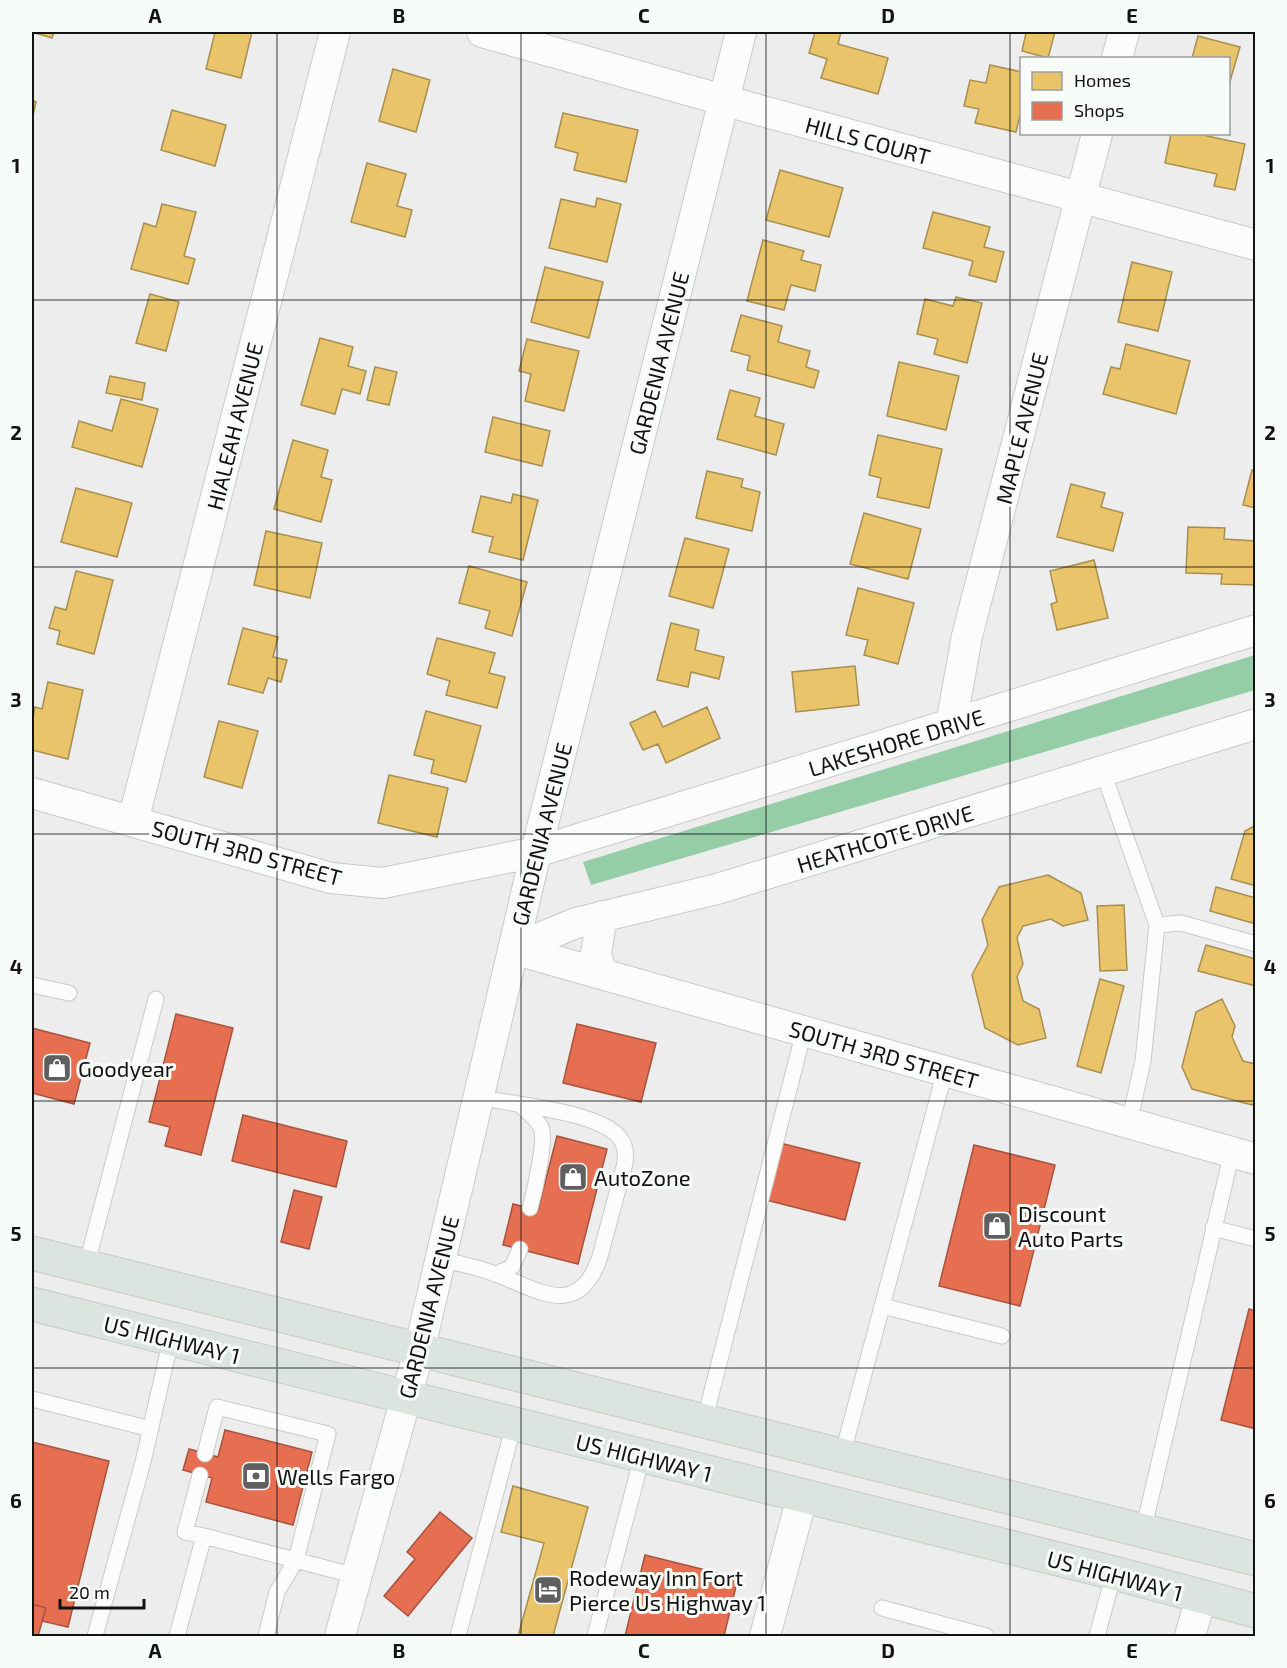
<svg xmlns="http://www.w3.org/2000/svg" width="1287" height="1668" font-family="'Exo 2',sans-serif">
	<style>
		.water { fill: #95cda7 }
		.homes { fill: #e9c46a; stroke: #a88f50; stroke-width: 1.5 }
		.shops { fill: #e76f51; stroke: #a7533e; stroke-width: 1.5 }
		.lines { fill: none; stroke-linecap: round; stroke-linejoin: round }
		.service-casing { stroke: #c8c9c8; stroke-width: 17 }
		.minor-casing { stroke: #c8c9c8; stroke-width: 32 }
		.primary-casing { stroke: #c8c9c8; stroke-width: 35 }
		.service { stroke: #fcfcfc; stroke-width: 15 }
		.minor { stroke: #fcfcfc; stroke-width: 30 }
		.primary { stroke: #dce4df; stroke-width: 33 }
		.grid { fill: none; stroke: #111212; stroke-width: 1.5; stroke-opacity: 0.55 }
		.labels { text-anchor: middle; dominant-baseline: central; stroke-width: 6; stroke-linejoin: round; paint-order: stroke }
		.street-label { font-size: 22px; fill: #111212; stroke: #f8fcf9 }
		.poi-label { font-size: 22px; fill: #111212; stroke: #f8fcf9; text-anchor: start }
		.neatline { fill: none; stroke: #111212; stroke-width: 2 }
		.grid-label { font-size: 20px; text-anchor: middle; font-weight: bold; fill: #111212 }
	</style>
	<rect width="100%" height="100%" fill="#ecedec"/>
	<path class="water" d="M1255,655V690L591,885L583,862Z"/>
	<path class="homes" d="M32,32H54L52,38Z
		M215,32H252L241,78L206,69Z
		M815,32H841L838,44L888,58L878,94L821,78L827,59L809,53Z
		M1021,32H1055L1048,58L1022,51L1026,33Z
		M1198,36L1240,47L1228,88V58H1192Z
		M990,65L1022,72V107L1016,132L975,123L979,109L964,106L970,80L986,83Z
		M393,69L430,80L416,132L379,121Z
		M32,100L36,102L32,120Z
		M172,110L226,125L215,166L161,150Z
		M563,113L638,130L626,182L574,170L578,153L555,147Z
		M1171,134H1208L1207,136L1245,144L1235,190L1214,186L1217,174L1165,163Z
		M367,163L406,174L397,206L412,210L405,237L351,222Z
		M780,170L843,188L829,237L766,220Z
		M597,198L621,204L607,262L549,248L561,199L595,207Z
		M162,204L196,212L184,256L195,259L188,284L131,269L144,223L156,227Z
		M933,212L990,227L984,247L1004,252L996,282L969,275L973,261L923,248Z
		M763,240L804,251L801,260L821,265L815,291L791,285L784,310L747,301Z
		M1132,262L1172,272L1158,331L1118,322Z
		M545,267L603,282L589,338L531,322Z
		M150,294L179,302L166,351L136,343Z
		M956,297L982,303L967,363L934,354L938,339L917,334L925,299L953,306Z
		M741,315L782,326L778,342L810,351L806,367L819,371L814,388L747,370L750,356L731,351Z
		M320,338L353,347L348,366L366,371L360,394L342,389L335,414L301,405Z
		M527,339L579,351L564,411L525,401L531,374L519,371Z
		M1126,344L1190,361L1176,414L1103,394L1111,367L1120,369Z
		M899,362L959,376L946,430L887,416Z
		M375,367L397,372L389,405L367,400Z
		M110,376L145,383L142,400L106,393Z
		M730,390L760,398L755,416L784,424L776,455L717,439Z
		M121,399L158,409L142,467L72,447L79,421L112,431Z
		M493,417L550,431L542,466L485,452Z
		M878,435L942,449L929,508L877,497L881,478L869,475Z
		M293,440L328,450L321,477L332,480L321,522L274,509Z
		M1252,470L1256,471V508L1243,505Z
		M707,471L743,479L741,487L760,492L752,531L696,518Z
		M1071,484L1105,493L1101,507L1123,513L1113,551L1057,537Z
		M76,488L132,503L117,557L61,542Z
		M513,494L538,500L523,560L489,552L493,537L472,532L481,496L511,503Z
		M864,513L921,529L908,579L850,564Z
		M1188,527L1225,528L1224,539L1256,541V585L1221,584L1222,574L1186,573Z
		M266,531L322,543L310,598L254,585Z
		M685,538L729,549L713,608L669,596Z
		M1094,560L1108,618L1057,630L1051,604L1057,602L1050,571Z
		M469,566L527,582L512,636L485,628L490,611L459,603Z
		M76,571L113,580L94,654L57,644L60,631L49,628L55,607L66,610Z
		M858,588L914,603L898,664L864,655L868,640L846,635Z
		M671,623L699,630L695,650L724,657L719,679L691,672L688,687L657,680Z
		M243,628L278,637L273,657L287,660L281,682L268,678L263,693L228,684Z
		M437,638L495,653L489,673L505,677L497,708L446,695L450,681L427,674Z
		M855,666L859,705L796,712L792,672Z
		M48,682L83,690L68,759L32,750V723L35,707L42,709Z
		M707,707L720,738L666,763L658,744L643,750L630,723L655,711L663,727Z
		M426,711L481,726L466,782L431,773L434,760L414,755Z
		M219,721L258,731L242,788L204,777Z
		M389,775L448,788L437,837L378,823Z
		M1256,825V886L1231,879L1245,831Z
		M1048,875L1081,893L1088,920L1063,926L1051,919L1023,926L1017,938L1023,964L1017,977L1023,1001L1039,1009L1046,1038L1018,1045L985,1028L972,975L988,945L982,920L999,887Z
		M1216,887L1256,898V924L1210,911Z
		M1124,905L1127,970L1100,971L1097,906Z
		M1206,945L1256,959V986L1198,971Z
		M1100,979L1124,986L1101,1073L1077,1066Z
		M1222,999L1235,1026L1232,1037L1243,1061L1256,1064V1103L1252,1105L1192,1089L1182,1067L1196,1012Z
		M513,1486L588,1507L553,1636H518L544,1543L501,1532Z"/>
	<path class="shops" d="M176,1014L233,1028L201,1155L165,1146L170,1127L149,1122Z
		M577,1024L656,1043L641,1102L563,1083Z
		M32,1028L90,1043L74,1104L32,1093Z
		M243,1115L347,1141L336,1187L232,1161Z
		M557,1136L607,1149L578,1264L503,1245L513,1204L538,1210Z
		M780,1143L860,1163L845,1220L766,1200Z
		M974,1145L1055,1165L1020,1306L939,1286Z
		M294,1190L322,1197L309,1249L281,1242Z
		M1249,1309L1256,1311V1429L1221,1420Z
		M225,1430L312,1452L293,1525L206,1502L212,1478L183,1470L189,1449L218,1457Z
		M32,1442L109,1461L68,1627L42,1621L46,1608L32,1604Z
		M440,1512L472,1538L408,1616L384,1596L415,1559L407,1552Z
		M645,1555L738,1578L724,1636H625Z
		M32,1604L46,1608L38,1636H32Z"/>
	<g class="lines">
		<g class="service-casing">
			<path id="service" d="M1103,772L1157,925L1143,1061L1129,1123
				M1157,925L1181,923L1256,944
				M32,985L69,993
				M521,1106C528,1112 536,1118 541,1127C547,1140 534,1193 530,1208
				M1213,1228L1256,1239
				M441,1259C459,1264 478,1267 495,1274C536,1288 576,1321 599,1260L625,1163C626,1154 626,1145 619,1137C597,1111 513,1105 479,1097
				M86,1267L156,999
				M496,1274L512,1267L520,1249
				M882,1306L1002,1336
				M32,1399L151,1429
				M704,1422L804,1031
				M205,1454L217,1407L328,1434L296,1560L277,1592L266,1636
				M842,1456L945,1071
				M200,1475L185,1532L204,1536
				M1143,1531L1232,1152
				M882,1608L986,1636
				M95,1636L143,1462L171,1339
				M177,1636L204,1536L356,1576
				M458,1636L514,1424
				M595,1636L642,1457
				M1097,1636L1114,1573"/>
		</g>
		<g class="minor-casing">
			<path id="minor" d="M482,32L755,109L1256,245
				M1117,58L1124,32
				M951,725L967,636L1097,134
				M32,793L331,878L383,883L536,852L1256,630
				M133,821L335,32
				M513,949L576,923L717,889L1256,724
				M513,949L1256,1159
				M602,974L596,954L602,916
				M340,1636L419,1351L536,852L741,32
				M765,1636L802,1497
				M1190,1636L1201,1597"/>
		</g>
		<g class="primary-casing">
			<path id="primary" d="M32,1253L1256,1559
				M32,1304L1114,1573L1256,1611"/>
		</g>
		<use href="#service" class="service"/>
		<use href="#minor" class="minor"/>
		<use href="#primary" class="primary"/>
	</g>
	<path class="grid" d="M277,32V1636M521,32V1636M766,32V1636M1010,32V1636M32,300H1256M32,567H1256M32,834H1256M32,1101H1256M32,1368H1256"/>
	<defs>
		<g id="shop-square" transform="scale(1.5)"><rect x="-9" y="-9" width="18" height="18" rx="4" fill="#5e5f5e" stroke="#f8fcf9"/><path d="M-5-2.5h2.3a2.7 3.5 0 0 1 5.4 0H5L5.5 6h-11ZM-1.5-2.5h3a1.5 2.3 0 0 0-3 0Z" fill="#fff"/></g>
		<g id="bank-square" transform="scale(1.5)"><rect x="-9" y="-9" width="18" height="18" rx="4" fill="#5e5f5e" stroke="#f8fcf9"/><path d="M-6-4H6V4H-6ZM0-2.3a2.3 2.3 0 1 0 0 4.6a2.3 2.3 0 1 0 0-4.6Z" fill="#fff"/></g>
		<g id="hotel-square" transform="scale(1.5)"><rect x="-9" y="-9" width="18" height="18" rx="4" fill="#5e5f5e" stroke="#f8fcf9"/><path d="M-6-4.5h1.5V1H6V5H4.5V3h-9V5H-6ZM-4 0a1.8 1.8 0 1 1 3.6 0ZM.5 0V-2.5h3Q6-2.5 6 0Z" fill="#fff"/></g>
	</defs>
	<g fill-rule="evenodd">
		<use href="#shop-square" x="57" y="1068"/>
		<use href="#shop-square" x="573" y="1177"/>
		<use href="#shop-square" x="997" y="1226"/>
		<use href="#bank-square" x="256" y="1476"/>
		<use href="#hotel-square" x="548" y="1590"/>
	</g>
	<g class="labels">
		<g class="street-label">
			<text transform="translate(868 140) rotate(15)">HILLS COURT</text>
			<text transform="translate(658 363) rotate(-76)">GARDENIA AVENUE</text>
			<text transform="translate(234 426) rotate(-76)">HIALEAH AVENUE</text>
			<text transform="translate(1021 428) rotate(-76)">MAPLE AVENUE</text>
			<text transform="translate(896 742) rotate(-17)">LAKESHORE DRIVE</text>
			<text transform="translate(541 834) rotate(-76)">GARDENIA AVENUE</text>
			<text transform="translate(885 838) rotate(-17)">HEATHCOTE DRIVE</text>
			<text transform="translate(247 852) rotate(15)">SOUTH 3RD STREET</text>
			<text transform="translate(884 1054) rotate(16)">SOUTH 3RD STREET</text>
			<text transform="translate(428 1307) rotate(-76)">GARDENIA AVENUE</text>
			<text transform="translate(172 1339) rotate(14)">US HIGHWAY 1</text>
			<text transform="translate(644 1457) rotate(14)">US HIGHWAY 1</text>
			<text transform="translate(1115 1575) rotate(15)">US HIGHWAY 1</text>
		</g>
		<g class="poi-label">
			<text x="78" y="1068">Goodyear</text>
			<text x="594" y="1177">AutoZone</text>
			<text x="1018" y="1213">Discount<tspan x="1018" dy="25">Auto Parts</tspan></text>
			<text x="277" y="1476">Wells Fargo</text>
			<text x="569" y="1577">Rodeway Inn Fort<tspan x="569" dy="25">Pierce Us Highway 1</tspan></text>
		</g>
	</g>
	<rect width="1287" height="1668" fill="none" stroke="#f8fcf9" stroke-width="66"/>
	<rect x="1020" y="57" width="210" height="78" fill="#f8fcf9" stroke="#9c9e9d" stroke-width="1.5"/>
	<rect x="1032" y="72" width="30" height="18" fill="#e9c46a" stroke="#9c9e9d" stroke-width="1.5"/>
	<text x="1074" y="87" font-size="18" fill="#111212">Homes</text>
	<rect x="1032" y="102" width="30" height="18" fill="#e76f51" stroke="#9c9e9d" stroke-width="1.5"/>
	<text x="1074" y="117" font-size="18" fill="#111212">Shops</text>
	<path d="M60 1599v9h84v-9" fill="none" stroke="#111212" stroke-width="3"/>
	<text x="69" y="1599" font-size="18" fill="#111212" stroke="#f8fcf9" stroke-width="4.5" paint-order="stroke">20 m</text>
	<rect x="33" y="33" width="1221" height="1602" class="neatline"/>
	<g class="grid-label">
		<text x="155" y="23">A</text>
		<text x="399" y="23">B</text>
		<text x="644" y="23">C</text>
		<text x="888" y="23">D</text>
		<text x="1132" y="23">E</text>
		<text x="16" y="173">1</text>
		<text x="1270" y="173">1</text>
		<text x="16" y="440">2</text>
		<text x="1270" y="440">2</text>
		<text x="16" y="707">3</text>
		<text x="1270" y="707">3</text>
		<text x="16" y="974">4</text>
		<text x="1270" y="974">4</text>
		<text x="16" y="1241">5</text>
		<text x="1270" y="1241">5</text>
		<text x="16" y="1508">6</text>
		<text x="1270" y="1508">6</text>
		<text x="155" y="1658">A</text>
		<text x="399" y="1658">B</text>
		<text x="644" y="1658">C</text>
		<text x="888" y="1658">D</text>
		<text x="1132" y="1658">E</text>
	</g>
</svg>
